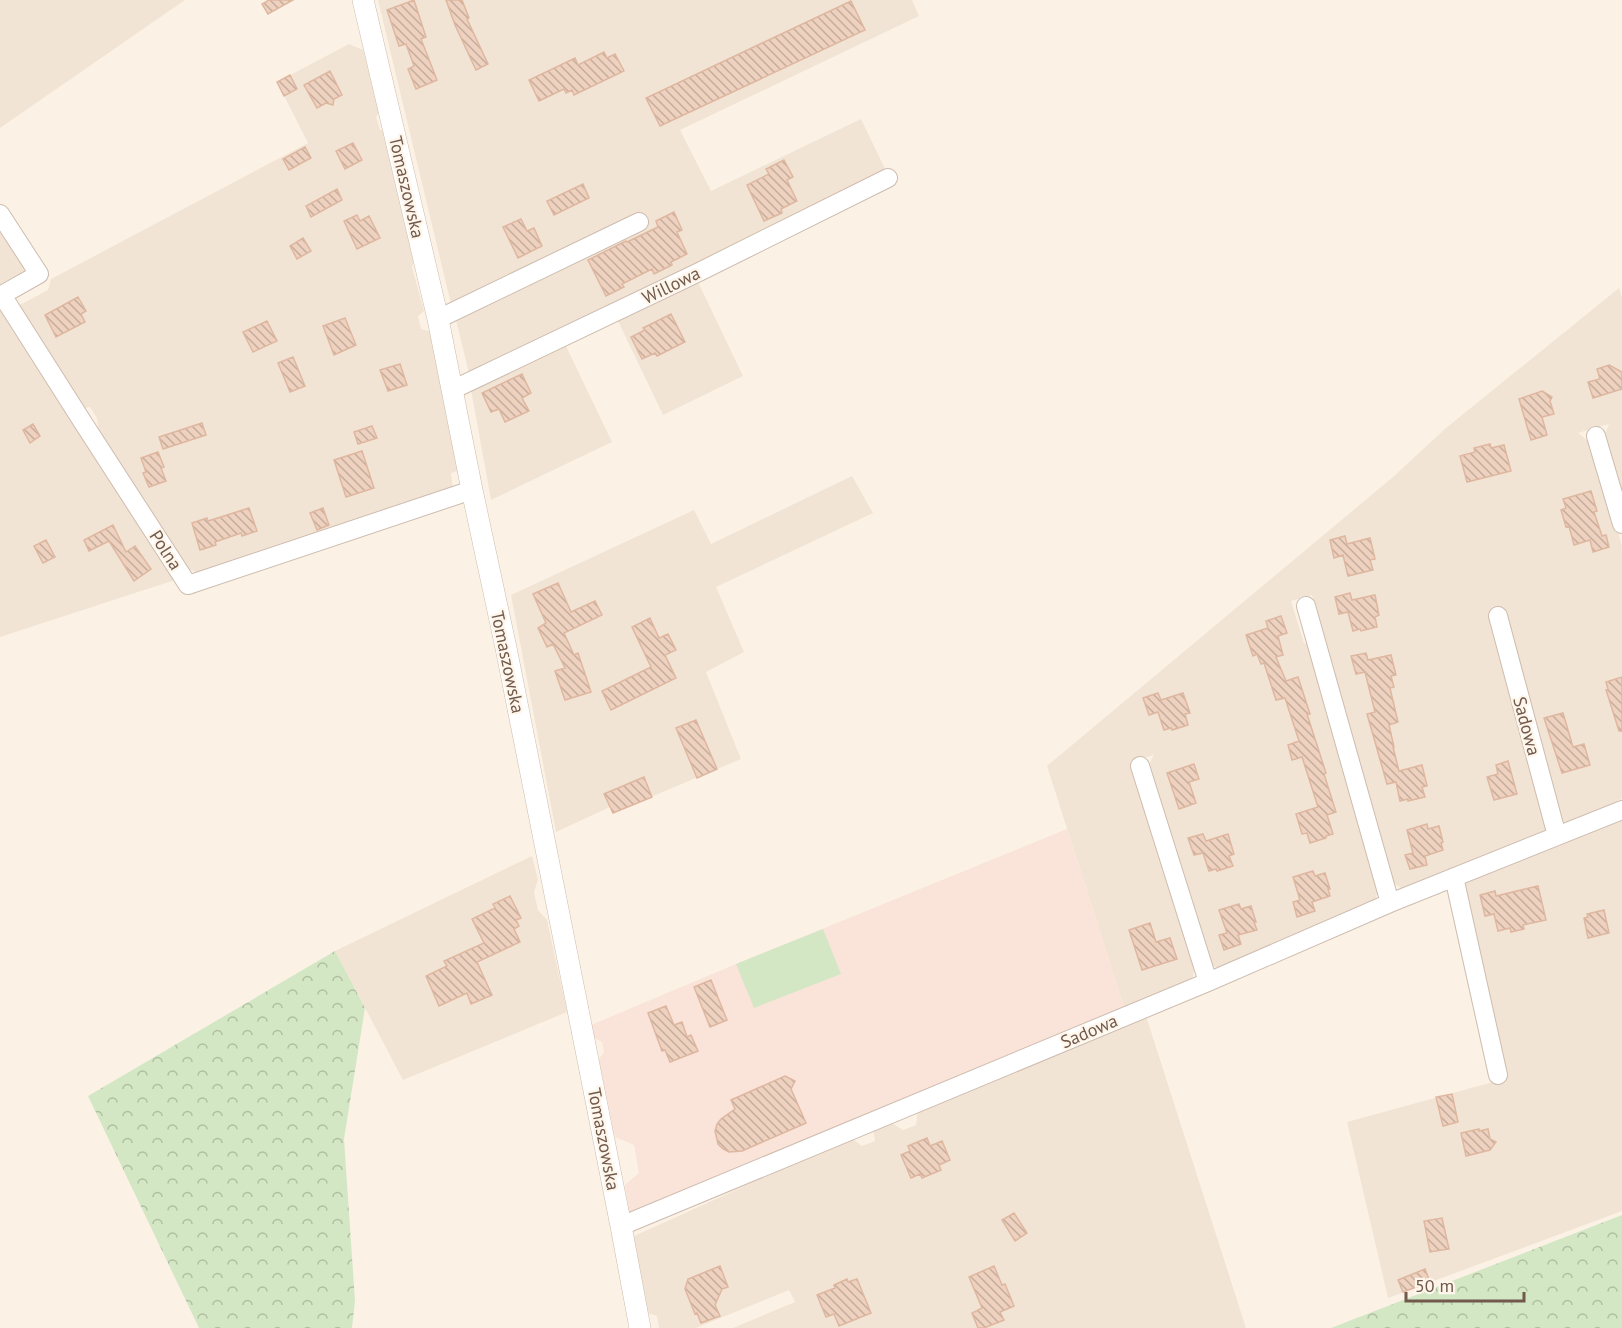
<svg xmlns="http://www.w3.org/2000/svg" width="1622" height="1328" font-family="'PT Sans',sans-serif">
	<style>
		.residential { fill: #f2e4d4 }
		.commercial { fill: #fae3d9 }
		.green { fill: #d3e7c4 }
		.forest { fill: url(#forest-crowns) }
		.building { fill: url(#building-back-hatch); stroke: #dfb7a0; stroke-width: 1.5 }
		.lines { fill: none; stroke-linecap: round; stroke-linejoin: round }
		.minor-casing { stroke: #cdbcaf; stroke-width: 20 }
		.tertiary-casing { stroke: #cdbcaf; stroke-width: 22 }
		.minor { stroke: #fff; stroke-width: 18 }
		.tertiary { stroke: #fff; stroke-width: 21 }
		.labels { text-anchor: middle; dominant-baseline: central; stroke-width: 4.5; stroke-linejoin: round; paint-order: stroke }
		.street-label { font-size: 18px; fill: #71594c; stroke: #fef6eb }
	</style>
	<defs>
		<pattern id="forest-crowns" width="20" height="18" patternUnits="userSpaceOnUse" patternTransform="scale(1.5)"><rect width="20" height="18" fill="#d3e7c4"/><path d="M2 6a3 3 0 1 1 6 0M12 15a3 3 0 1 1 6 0" fill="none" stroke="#b0bea1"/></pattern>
		<pattern id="building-back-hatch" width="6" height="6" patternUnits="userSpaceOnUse" patternTransform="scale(1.5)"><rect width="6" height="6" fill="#eed1be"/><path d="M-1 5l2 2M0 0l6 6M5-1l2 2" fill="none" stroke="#c5ad9d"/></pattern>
	</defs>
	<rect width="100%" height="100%" fill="#fbf2e5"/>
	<path class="residential" d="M0,0H185L0,128Z
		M378,0H912L919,16L680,130L711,191L861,119L887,173L470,377L455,316L647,223L641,213L469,300L451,304Z
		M349,44L363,50L379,112L376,117L380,130L384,131L414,260L412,267L424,311L418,316L421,329L429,331L461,470L451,473L453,489L199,573L185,568L99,437L97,418L90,407L81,409L18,306L48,290L51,279L308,143L277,82Z
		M0,222L26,268L21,277L0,288Z
		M698,282L743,376L663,415L618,321Z
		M1619,288L1622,297V505L1602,441L1609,424L1578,433L1592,444L1622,546V799L1405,891L1394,883L1312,595L1291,601L1304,643L1310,646L1379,888L1374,903L1221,970L1212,965L1147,768L1154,755L1131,762L1195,964L1192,982L1125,1010L1047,766L1393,477L1446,428Z
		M0,304L178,579L0,637Z
		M565,344L612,442L491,500L471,390Z
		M852,476L873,513L716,587L744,652L706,672L741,759L613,813L610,807L556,832L511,595L694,510L711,544Z
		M1622,819V1211L1388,1298L1347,1122L1504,1079L1462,883Z
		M532,856L538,880L534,892L538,910L547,920L567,1012L403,1080L335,951Z
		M1146,1016L1246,1328H733L795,1302L789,1290L696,1328H659L657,1316L648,1313L632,1237L851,1138L862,1146L875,1141L873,1129L890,1122L903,1130L916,1125L918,1110Z"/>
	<path class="commercial" d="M1067,829L1125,1010L630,1216L625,1185L639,1173L634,1145L615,1137L599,1059L604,1052L602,1042L594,1038L591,1025L736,964Z"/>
	<path class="green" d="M823,929L841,974L754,1008L736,964Z"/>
	<path class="forest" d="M335,951L365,1008L344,1139L355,1301L352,1328H199L88,1096Z
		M1622,1215V1328H1331Z"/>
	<path class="building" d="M269,0H293L268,14L262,4Z
		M414,0L426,37L421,39L437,80L416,89L408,69L414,66L406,44L399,46L387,10Z
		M446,0H462L469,18L467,19L488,64L476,70L455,25Z
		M851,1L865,30L660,126L646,98Z
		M604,52L607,58L615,54L624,71L574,95L572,90L566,93L564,89L539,101L529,80L575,58L578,65Z
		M330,71L342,95L334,99L333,105L326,103L317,108L304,85Z
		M290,75L297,89L284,96L277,82Z
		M353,143L362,160L345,169L336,151Z
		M305,147L311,158L289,170L283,159Z
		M784,160L793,177L787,180L797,201L781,209L782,213L764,221L747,185L769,174L766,169Z
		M583,184L589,198L554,215L547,201Z
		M337,189L342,200L311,217L306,206Z
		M674,212L682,230L677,232L687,254L671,262L672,265L654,274L652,269L622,284L624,287L606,296L588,260L626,241L627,242L658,227L656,221Z
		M357,215L360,221L369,216L380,238L357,249L344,221Z
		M521,219L527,231L534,228L542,246L518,258L503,227Z
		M303,238L311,251L297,259L290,246Z
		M78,297L86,311L81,314L85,322L56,337L45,315Z
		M671,314L685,342L657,356L655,353L642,359L631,337L645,330L643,328Z
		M345,318L356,345L334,355L323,326Z
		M267,321L277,341L253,352L243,332Z
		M293,357L305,386L290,392L278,363Z
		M400,364L407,385L388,391L380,370Z
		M1609,365L1622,372V389L1593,398L1588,382L1600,379L1597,369Z
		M522,374L531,393L522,398L529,411L505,422L499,409L491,412L482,393Z
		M1542,391L1552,397L1550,401L1554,414L1542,417L1547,435L1531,440L1519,399Z
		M202,423L206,435L163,449L159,437Z
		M33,424L40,436L30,443L23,430Z
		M372,426L377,438L358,444L354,432Z
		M1490,444L1491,448L1504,445L1511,471L1467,482L1460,456L1475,452L1474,448Z
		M362,451L374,488L346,497L334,460Z
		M158,452L164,467L161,468L166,481L149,487L143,473L146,472L141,458Z
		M1591,491L1597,511L1594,512L1602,536L1606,535L1609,547L1593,552L1590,540L1574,545L1569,526L1566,527L1561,510L1566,508L1563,499Z
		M249,508L257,531L242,536L241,533L215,542L216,545L200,550L192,523L207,518L208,521Z
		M323,508L329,525L317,530L310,513Z
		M113,525L126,552L135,546L151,569L134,581L109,541L89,551L84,540Z
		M1345,536L1347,544L1370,538L1375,559L1370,560L1373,570L1348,576L1343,555L1334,558L1330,540Z
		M46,540L55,557L43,563L34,546Z
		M558,583L571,612L595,601L602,615L564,633L574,655L578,653L591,692L565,700L555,671L565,668L553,644L547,647L538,628L546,623L533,594Z
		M1350,593L1352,600L1375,595L1379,615L1375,617L1377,627L1361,631L1360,629L1353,631L1348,612L1339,614L1335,597Z
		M1281,616L1287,633L1278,636L1283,655L1276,657L1286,681L1298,677L1310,714H1307L1326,773L1324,774L1336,812L1327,815L1333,834L1326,836V838L1310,843L1307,833L1302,834L1296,814L1318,807L1302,757L1292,760L1288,745L1299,741L1285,698L1276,700L1264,663L1261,664L1257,654L1253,656L1246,635L1268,628L1266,621Z
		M650,618L659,638L668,634L676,650L665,655L676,678L611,710L602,691L651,667L632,627Z
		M1366,653L1368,660L1391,655L1396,675L1391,676L1394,687L1390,688L1398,722L1389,725L1394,747H1393L1399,771L1422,765L1427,786L1422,787L1425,797L1408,801V799L1400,801L1396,782L1387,784L1367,714L1375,712L1365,672L1356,674L1351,656Z
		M1622,677V731H1619L1606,690L1608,689L1606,682Z
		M1158,693L1161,700L1183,693L1190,713L1185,714L1188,725L1172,730L1171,728L1164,730L1158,712L1149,715L1143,698Z
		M1563,713L1573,747L1584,744L1590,765L1562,773L1544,718Z
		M696,720L717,769L697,778L676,728Z
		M1508,761L1517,794L1494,800L1487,777L1498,774L1496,765Z
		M1194,764L1199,779L1189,782L1196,803L1179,809L1167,773Z
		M644,777L652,797L613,813L604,794Z
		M1427,824L1428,829L1439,826L1443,842L1441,843L1443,850L1425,856L1427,865L1410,869L1405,855L1413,853L1407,830Z
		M1203,834L1206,841L1228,834L1234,854L1229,856L1233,866L1217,871L1216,869L1209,871L1203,853L1194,855L1188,838Z
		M1313,871L1315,876L1325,873L1330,889H1328L1330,896L1312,902L1315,911L1297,917L1293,902L1300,900L1293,877Z
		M1538,886L1546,920L1523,925L1524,929L1511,932L1510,928L1498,931L1494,914L1485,916L1480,895L1495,891L1496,896Z
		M510,896L521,918L516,920L519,926L514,929L520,942L477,962L492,995L471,1004L467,993L439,1006L426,976L447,966L444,961L484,943L472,919L495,908L493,904Z
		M1239,904L1241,909L1251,906L1256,922H1254L1257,930L1238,935L1241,944L1224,950L1219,935L1227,933L1219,910Z
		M1604,910L1609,933L1588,938L1584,918L1588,917L1587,914Z
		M1150,923L1156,942L1170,938L1177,959L1142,970L1129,930Z
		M711,980L727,1020L710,1027L694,987Z
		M666,1006L674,1025L682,1022L687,1037L691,1035L698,1051L670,1062L665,1050L662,1051L648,1013Z
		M785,1076L795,1081L791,1089L806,1123L742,1151L729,1152L723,1149L718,1144L715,1131L717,1124L721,1119L735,1109L731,1100Z
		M1452,1094L1458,1122L1443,1126L1436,1097Z
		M1479,1129V1131L1488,1129L1490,1139L1496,1142L1490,1150L1466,1156L1461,1133Z
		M927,1138L930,1146L942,1141L950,1160L939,1165L941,1170L922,1178L920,1174L911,1178L901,1155L910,1151L908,1146Z
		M1014,1213L1027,1233L1015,1241L1002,1220Z
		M1442,1218L1449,1249L1430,1252L1424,1221Z
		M720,1266L728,1287L722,1289L715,1305L720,1316L701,1323L697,1313L695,1314L685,1289L688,1279Z
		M994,1266L1002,1285L1005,1284L1014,1306L1000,1312L1004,1320L984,1328H978L972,1313L982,1308L969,1277Z
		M1425,1269L1430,1282L1403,1292L1398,1280Z
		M847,1279L848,1282L857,1279L871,1313L839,1326L834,1314L826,1317L817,1295L835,1288L834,1285Z"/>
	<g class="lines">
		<g class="minor-casing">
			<path id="minor" d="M0,214L39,274L2,295L82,421L188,585L472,490
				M438,319L639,222
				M452,390L697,273L888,178
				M1596,436L1622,524
				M1306,606L1390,903
				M1498,616L1557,836
				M1140,766L1208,982
				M1454,877L1498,1075
				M621,1226L1208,982L1390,903L1622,810"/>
		</g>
		<g class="tertiary-casing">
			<path id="tertiary" d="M363,0L438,319L472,490L506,648L621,1226L640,1328"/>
		</g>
		<use href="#minor" class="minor"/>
		<use href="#tertiary" class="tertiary"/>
	</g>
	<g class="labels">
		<g class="street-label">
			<text transform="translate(407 187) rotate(77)">Tomaszowska</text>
			<text transform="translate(671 285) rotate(-26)">Willowa</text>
			<text transform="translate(166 550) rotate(57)">Polna</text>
			<text transform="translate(508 662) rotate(78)">Tomaszowska</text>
			<text transform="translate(1527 726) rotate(75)">Sadowa</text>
			<text transform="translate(1089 1031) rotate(-23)">Sadowa</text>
			<text transform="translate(604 1139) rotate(79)">Tomaszowska</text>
		</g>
	</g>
	<path d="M1406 1292v9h118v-9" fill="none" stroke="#71594c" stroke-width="3"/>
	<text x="1415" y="1292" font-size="18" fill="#71594c" stroke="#fef6eb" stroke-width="4.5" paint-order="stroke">50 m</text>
</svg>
